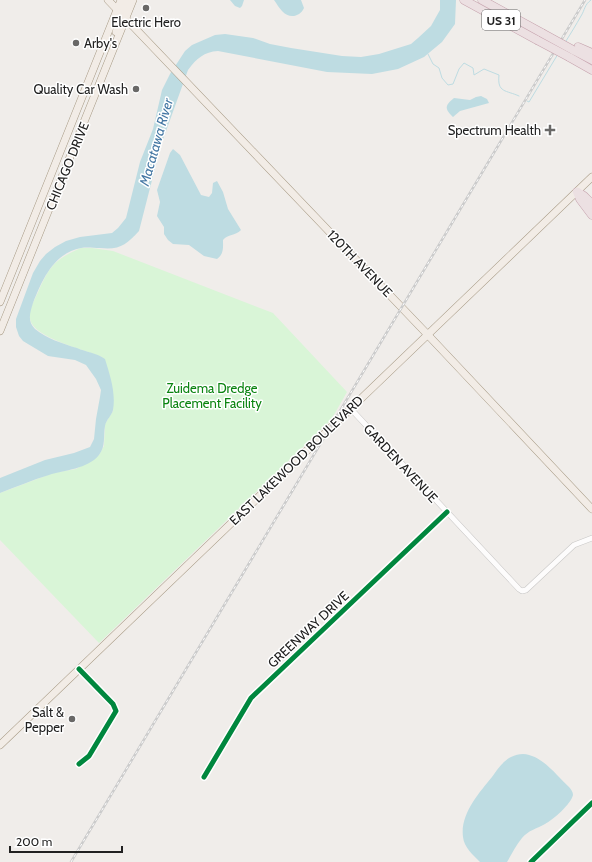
<svg xmlns="http://www.w3.org/2000/svg" width="592" height="862" font-family="Cabin,sans-serif">
	<style>
		.park { fill: #d9f5d7 }
		.water { fill: #bedce2 }
		.lines { fill: none; stroke-linecap: round; stroke-linejoin: round }
		.stream { stroke: #bedce2; stroke-width: 1 }
		.minor-casing { stroke: #c8c7c6; stroke-width: 6 }
		.major-casing { stroke: #a79a85; stroke-width: 8 }
		.highway-casing { stroke: #c5a1ac; stroke-width: 9 }
		.minor { stroke: #fdfcfc; stroke-width: 5 }
		.major { stroke: #f2ece6; stroke-width: 7 }
		.highway { stroke: #ece0e2; stroke-width: 8 }
		.rail-casing { stroke: #cbcbcb; stroke-width: 2.5 }
		.rail { stroke: #fff; stroke-width: 1; stroke-dasharray: 3; stroke-linecap: butt }
		.highway-bridge-casing { stroke: #c5a1ac; stroke-width: 9; stroke-linecap: butt }
		.highway-bridge { stroke: #ece0e2; stroke-width: 8 }
		.cycleway-casing { stroke: #fff; stroke-width: 8 }
		.cycleway { stroke: #00873e; stroke-width: 5 }
		.poi-dot { fill: #696867; stroke: #fff; stroke-width: 1.5 }
		.labels { text-anchor: middle; dominant-baseline: central; stroke-width: 3; stroke-linejoin: round; paint-order: stroke }
		.shield { fill: #fff; stroke: #646464; stroke-width: 1 }
		.shield-label { font-size: 12px; font-weight: bold; fill: #212121 }
		.poi-label { font-size: 13px; fill: #212121; stroke: #fff; text-anchor: end }
		.street-label { font-size: 13px; fill: #212121; stroke: #fff }
		.park-label { font-size: 13px; fill: #0a8410; stroke: #fff }
		.water-label { font-size: 14px; font-style: italic; fill: #4578a4; stroke: #fff }
	</style>
	<rect width="100%" height="100%" fill="#f0edea"/>
	<!-- park -->
	<path class="park" d="M 81,248 L 92,248 L 113,251 L 273,313 L 347,392 L 331,420 L 99,643 L 0,540 L 0,493 L 53,473 L 76,469 L 99,455 L 104,446 L 105,424 L 113,411 L 109,373 L 102,357 C 86,350 33,338 30,319 C 28,310 35,299 39,290 C 50,265 56,259 81,248 Z"/>
	<!-- water -->
	<g class="water">
		<polygon points="230,0 244,0 242,6 240,8 235,6"/>
		<path d="M 274,0 L 301,0 L 304,8 C 300,17 289,19 282,11 C 279,8 277,4 274,0 Z"/>
		<path d="M 440,0 L 456,0 L 455,24 L 442,42 L 424,57 L 398,69 L 372,74 L 327,72 L 218,51 C 204,52 197,58 188,70 L 161,145 L 139,231 C 126,245 120,250 100,248 C 94,248 87,247 81,248 C 54,253 42,280 33,303 C 30,313 27,321 35,329 C 46,338 63,344 77,348 C 86,352 97,353 105,359 C 110,375 116,393 113,410 C 112,415 106,420 105,426 C 103,437 106,446 99,455 C 88,469 64,470 49,475 C 32,480 16,487 0,493 L 0,478 L 45,460 L 74,453 L 90,447 L 94,439 L 96,419 L 100,397 L 101,390 L 96,379 L 86,365 L 75,360 L 48,356 L 23,341 L 19,336 L 16,327 L 16,319 L 33,273 L 40,261 L 46,254 L 55,247 L 66,241 L 80,237 L 112,233 L 118,228 L 126,218 L 140,162 L 153,129 L 162,90 L 170,74 L 185,51 L 192,45 L 215,35 L 225,34 L 253,38 L 270,44 L 291,48 L 342,56 L 361,57 L 379,54 L 411,44 L 418,38 L 431,26 L 436,17 L 440,10 Z"/>
		<path d="M 481,96 L 487,99 L 489,103 L 460,111 L 453,117 C 445,109 444,106 454,98 L 470,100 L 476,97 Z"/>
		<path d="M 173,149 L 180,155 L 201,195 L 209,197 L 212,193 L 213,183 L 217,181 L 223,192 L 228,209 L 241,230 C 235,236 228,234 223,240 C 223,248 224,254 217,259 L 204,256 L 189,245 L 173,244 L 168,240 L 164,234 L 164,227 L 157,216 L 160,202 L 157,190 L 170,153 Z"/>
		<path d="M 523,754 C 542,755 556,775 569,787 C 571,789 573,792 573,795 C 571,804 553,820 545,824 C 536,829 529,830 522,838 C 516,845 512,854 507,862 L 480,862 C 473,855 464,847 463,837 C 460,814 479,793 492,777 C 497,770 503,761 511,757 C 515,755 519,754 523,754 Z"/>
	</g>
	<g class="lines">
		<!-- stream -->
		<g class="stream">
			<path d="M 566,41 C 571,33 576,25 581,16 C 585,10 584,5 591,0"/>
			<path d="M 428,54 L 433,64 L 439,68 L 442,78 L 448,85 L 453,84 L 459,69 L 464,63 L 473,68 L 474,75 L 484,69 L 499,75 C 497,93 506,90 519,96"/>
			<polyline points="527,101 529,102 558,54"/>
		</g>
		<!-- minor casing -->
		<g class="minor-casing">
			<g id="minor">
				<polyline points="350,408 519,589 522,591 526,590 574,545 592,538"/>
				<polyline points="79,669 113,704 116,711 89,756 79,764"/>
				<polyline points="204,777 251,698 447,512"/>
				<polyline points="531,862 592,803"/>
			</g>
		</g>
		<!-- major casing -->
		<g class="major-casing">
			<g id="major">
				<polyline points="108,0 427,334 592,509"/>
				<polyline points="116,32 127,0"/>
				<polyline points="0,302 121,0"/>
				<polyline points="0,331 133,0"/>
				<polyline points="0,745 592,177"/>
			</g>
		</g>
		<!-- highway casing -->
		<g class="highway-casing">
			<g id="highway">
				<polyline points="464,0 537,40"/>
				<polyline points="482,0 542,33"/>
				<polyline points="578,47 592,53"/>
				<polyline points="573,50 592,60"/>
				<polyline points="569,57 592,70"/>
				<polyline points="577,192 580,199 592,215"/>
				<polyline points="578,192 584,196 592,204"/>
			</g>
		</g>
		<!-- minor -->
		<use href="#minor" class="minor"/>
		<!-- major -->
		<use href="#major" class="major"/>
		<!-- highway -->
		<use href="#highway" class="highway"/>
		<!-- rail casing -->
		<g class="rail-casing">
			<polyline id="rail" points="71,862 585,0"/>
		</g>
		<!-- rail -->
		<use href="#rail" class="rail"/>
		<!-- highway-bridge casing -->
		<g class="highway-bridge-casing">
			<g id="highway-bridge">
				<polyline points="542,33 573,50"/>
				<polyline points="537,40 569,57"/>
			</g>
		</g>
		<!-- highway-bridge -->
		<use href="#highway-bridge" class="highway-bridge"/>
		<!-- cycleway casing -->
		<g class="cycleway-casing">
			<g id="cycleway">
				<polyline points="79,669 113,704 116,711 89,756 79,764"/>
				<polyline points="204,777 251,698 447,512"/>
				<polyline points="531,862 592,803"/>
			</g>
		</g>
		<!-- cycleway -->
		<use href="#cycleway" class="cycleway"/>
	</g>
	<!-- markers -->
	<g class="poi-dot">
		<circle cx="146" cy="8" r="4"/>
		<circle cx="76" cy="43" r="4"/>
		<circle cx="136" cy="89" r="4"/>
		<path d="M548 124h4v4h4v4h-4v4h-4v-4h-4v-4h4z"/>
		<circle cx="72" cy="719" r="4"/>
	</g>
	<g class="labels">
		<!-- shield labels -->
		<rect class="shield" x="482" y="10" width="38" height="20" rx="3"/>
		<g class="shield-label">
			<text x="501" y="20">US 31</text>
		</g>
		<!-- poi labels -->
		<g class="poi-label">
			<text x="146" y="22" text-anchor="middle">Electric Hero</text>
			<text x="84" y="43" text-anchor="start">Arby's</text>
			<text x="128" y="89">Quality Car Wash</text>
			<text x="541" y="130">Spectrum Health</text>
			<text x="64" y="712">Salt &amp;<tspan x="64" dy="15">Pepper</tspan></text>
		</g>
		<!-- street labels -->
		<g class="street-label">
			<text transform="translate(67 166) rotate(-68)">CHICAGO DRIVE</text>
			<text transform="translate(360 263) rotate(46)">120TH AVENUE</text>
			<text transform="translate(296 460) rotate(-44)">EAST LAKEWOOD BOULEVARD</text>
			<text transform="translate(401 463) rotate(47)">GARDEN AVENUE</text>
			<text transform="translate(308 629) rotate(-43)">GREENWAY DRIVE</text>
		</g>
		<!-- park labels -->
		<g class="park-label">
			<text x="212" y="388">Zuidema Dredge<tspan x="212" dy="15">Placement Facility</tspan></text>
		</g>
		<!-- water labels -->
		<g class="water-label">
			<text transform="translate(156 142) rotate(-74)">Macatawa River</text>
		</g>
	</g>
	<!-- scale -->
	<path d="M10 846v6h112v-6" fill="none" stroke="#212121" stroke-width="2"/>
	<text x="16" y="846" font-size="12" fill="#212121" stroke="#ffffff" stroke-width="3" paint-order="stroke">200 m</text>
</svg>
